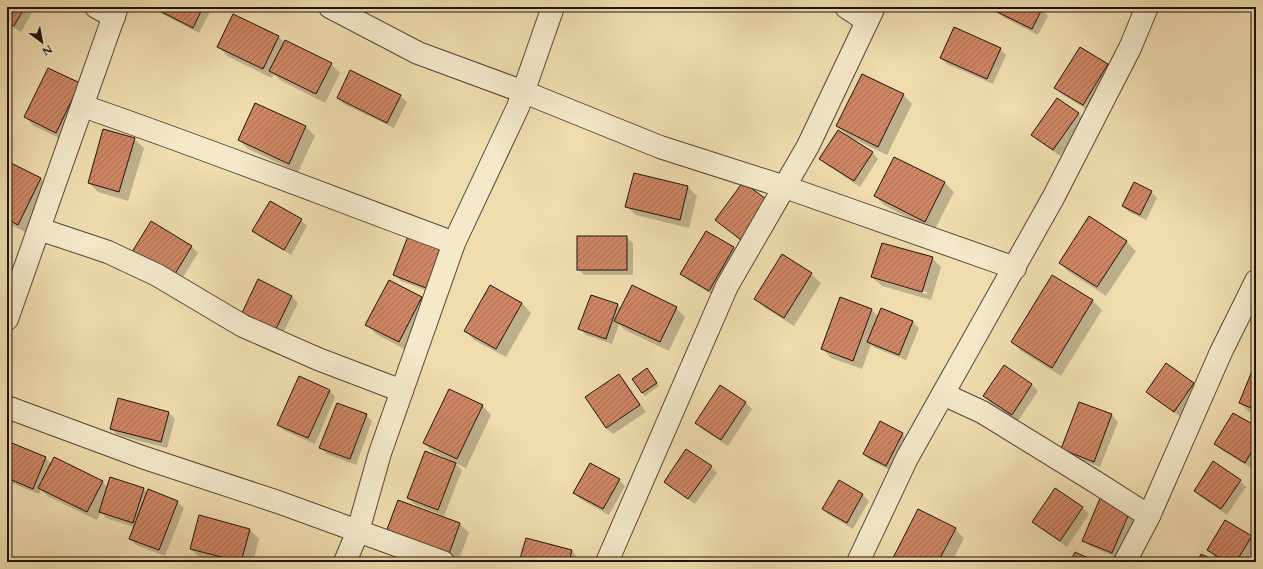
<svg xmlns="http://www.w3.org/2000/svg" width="1263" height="569" font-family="Cardo,serif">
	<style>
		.shadow { fill: #0003; fill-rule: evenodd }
		.building { fill: url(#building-hatch); stroke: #1f130e }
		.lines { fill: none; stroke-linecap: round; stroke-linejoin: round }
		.minor-casing { stroke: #534636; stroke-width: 24 }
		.minor { stroke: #f5e9cb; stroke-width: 22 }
	</style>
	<defs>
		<pattern id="building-hatch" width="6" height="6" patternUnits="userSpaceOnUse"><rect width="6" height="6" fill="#cf8664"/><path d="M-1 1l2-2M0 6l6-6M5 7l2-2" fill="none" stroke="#a76c51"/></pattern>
	</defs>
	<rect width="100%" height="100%" fill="#efddaf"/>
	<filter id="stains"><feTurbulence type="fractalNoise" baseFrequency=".005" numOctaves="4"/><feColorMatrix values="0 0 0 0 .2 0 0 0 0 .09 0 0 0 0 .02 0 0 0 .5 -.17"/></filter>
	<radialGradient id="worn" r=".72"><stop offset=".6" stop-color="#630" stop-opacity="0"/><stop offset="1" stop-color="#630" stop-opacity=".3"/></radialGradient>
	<!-- shadow -->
	<g class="shadow">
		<polygon points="7,7 32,7 34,9 21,32 7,24"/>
		<polygon points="156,7 212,7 212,8 199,33 162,14 155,8"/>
		<polygon points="998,7 1036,7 1042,10 1048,16 1038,35 1003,17 996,10"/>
		<polygon points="233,15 279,37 285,43 331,64 340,73 325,103 280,80 274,74 272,78 227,56 218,46"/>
		<polygon points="1000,49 1006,55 993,84 947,64 941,58"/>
		<polygon points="1107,65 1113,71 1089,111 1062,94 1056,88"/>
		<polygon points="79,84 65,141 34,126 25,117"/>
		<polygon points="903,94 912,104 887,155 850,137 850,138 872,152 878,159 860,187 827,165 820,159 847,135 837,126"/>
		<polygon points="400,96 407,102 394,128 344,104 338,98"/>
		<polygon points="1057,99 1079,114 1085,120 1060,156 1039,141 1032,135"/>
		<polygon points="256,105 306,127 315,136 298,172 248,149 239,140"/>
		<polygon points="134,139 144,148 128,201 98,192 89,183"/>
		<polygon points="895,158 945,183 954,192 934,231 884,205 875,196"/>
		<polygon points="10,163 41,179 50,188 27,233 7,223 7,169"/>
		<polygon points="744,183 748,246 716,220"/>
		<polygon points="688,187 697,196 689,228 636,215 626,206"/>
		<polygon points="1151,192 1157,198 1146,220 1129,212 1123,206"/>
		<polygon points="1089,218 1127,242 1136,251 1106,296 1069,272 1060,263"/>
		<polygon points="301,220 307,226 291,255 260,237 253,231"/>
		<polygon points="706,232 734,248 740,254 715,296 688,280 681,274"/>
		<polygon points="626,237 633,243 633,275 584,275 578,269"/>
		<polygon points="443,245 432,293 401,281 394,275"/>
		<polygon points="191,246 198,253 180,282 139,258"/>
		<polygon points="782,256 811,274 821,283 794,326 765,308 755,298"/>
		<path d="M 932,258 L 941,267 L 931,300 L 882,286 L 872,277 ZM 882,279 L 927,292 L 927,294 L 882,281 Z"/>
		<polygon points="1052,277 1093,301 1102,310 1061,376 1021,351 1012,342"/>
		<polygon points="259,280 292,297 298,303 281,337 248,321"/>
		<polygon points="389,281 422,298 431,307 408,351 376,334 367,325"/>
		<polygon points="841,298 872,310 879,317 882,309 913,322 919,328 906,360 875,348 871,345 862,369 831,358 822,348"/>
		<polygon points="522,303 531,313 506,357 474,340 465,331"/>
		<polygon points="618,305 621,309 676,308 685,317 669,351 625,330 619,324 612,344 586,335 580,328"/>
		<polygon points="1256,364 1256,415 1249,412 1240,403"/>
		<polygon points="1004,367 1032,385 1038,391 1018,421 991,403 984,396"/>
		<polygon points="650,372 659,386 645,396 642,393"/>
		<polygon points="619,375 625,381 646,412 613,434 606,428"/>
		<polygon points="1194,384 1200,390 1181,417 1153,398 1147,391"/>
		<polygon points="720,386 746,403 752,409 728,446 702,429 696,423"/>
		<polygon points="329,390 335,397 315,444 285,431 278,425"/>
		<polygon points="1080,403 1112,415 1118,422 1100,467 1068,455 1062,449"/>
		<polygon points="482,405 491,415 466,468 455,463 462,470 444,516 414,504 408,498 447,459 433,452 424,443"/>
		<polygon points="169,413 175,419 167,448 117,435 111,428"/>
		<polygon points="366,415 372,421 356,465 327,454 321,448"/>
		<polygon points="881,423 902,434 909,440 892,471 870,460 864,454"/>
		<polygon points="1256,427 1256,460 1251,468 1222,450 1216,444"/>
		<polygon points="7,442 46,458 51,464 102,482 108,487 144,489 148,493 177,502 184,508 165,556 136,545 130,539 134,527 106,518 101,512 97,520 49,497 41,490 39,494 7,481"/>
		<polygon points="711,467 717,473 695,504 671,488 665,481"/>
		<polygon points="619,480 625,486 609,515 580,499 574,493"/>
		<polygon points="839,481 863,495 869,501 853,529 829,515 823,509"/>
		<polygon points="1240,481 1246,487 1227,515 1201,497 1195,491"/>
		<polygon points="1056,489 1083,508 1089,514 1067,547 1040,528 1033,522"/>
		<polygon points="1102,497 1137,516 1118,558 1090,546 1084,540"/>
		<polygon points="459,523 469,533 458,562 397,540"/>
		<polygon points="955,529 964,538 952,562 898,562 894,558"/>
		<polygon points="250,530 259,539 253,562 215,562 200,558 191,549"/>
		<polygon points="1251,537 1256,542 1256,546 1246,562 1224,562 1214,556 1208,550"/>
		<polygon points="527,539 572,551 578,558 577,562 520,562"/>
	</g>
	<!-- building -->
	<g class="building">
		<polygon points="7,7 25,7 14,26 7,22"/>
		<polygon points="155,7 203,7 193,28 154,8"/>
		<polygon points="997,7 1039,7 1042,9 1032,29 995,11"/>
		<polygon points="233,14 279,36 263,69 217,47"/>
		<polygon points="954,27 1001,48 987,79 940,58"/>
		<polygon points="285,40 332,63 316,94 269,71"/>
		<polygon points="1080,47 1108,64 1083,105 1054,88"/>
		<polygon points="48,68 80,83 56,133 24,117"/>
		<polygon points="350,70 401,95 387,123 337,98"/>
		<polygon points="862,74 904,94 878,147 836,126"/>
		<polygon points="1057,98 1079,113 1053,150 1031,135"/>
		<polygon points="255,103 306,126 289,164 238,140"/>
		<polygon points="103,129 135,138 119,192 88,183"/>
		<polygon points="838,130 873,152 854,181 819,159"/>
		<polygon points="894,157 945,182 925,222 874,196"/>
		<polygon points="9,162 41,178 18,225 7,219 7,167"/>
		<polygon points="634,173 688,186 680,220 625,207"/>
		<polygon points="743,182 770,202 741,240 715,220"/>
		<polygon points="1134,182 1152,191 1140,215 1122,206"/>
		<polygon points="270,201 302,219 284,250 252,231"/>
		<polygon points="1089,216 1127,241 1097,287 1059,263"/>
		<polygon points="151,221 192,246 173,277 132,252"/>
		<polygon points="410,231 443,244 426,288 393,275"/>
		<polygon points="706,231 734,247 709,291 680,274"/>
		<rect x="577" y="236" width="50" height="34"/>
		<polygon points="882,243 933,257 922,292 871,277"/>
		<polygon points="782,254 812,273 784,318 754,299"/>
		<polygon points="1052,275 1093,300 1052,368 1011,342"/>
		<polygon points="258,279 292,296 275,331 241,315"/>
		<polygon points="389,280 422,297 399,342 365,325"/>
		<polygon points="490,285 522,303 496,349 464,331"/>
		<polygon points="632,285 677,307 660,342 614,321"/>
		<polygon points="591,295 618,304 606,339 578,329"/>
		<polygon points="840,297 872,309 853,361 821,349"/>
		<polygon points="881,308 913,321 899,355 867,342"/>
		<polygon points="1256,361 1256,410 1239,403"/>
		<polygon points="1166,363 1194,383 1174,412 1146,392"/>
		<polygon points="1004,365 1032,384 1012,415 983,396"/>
		<polygon points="647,368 657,383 642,393 632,379"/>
		<polygon points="619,374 640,405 606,428 585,397"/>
		<polygon points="299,376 330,390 308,438 277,425"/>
		<polygon points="720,385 746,402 721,440 695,423"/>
		<polygon points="449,389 483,405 457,459 423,443"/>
		<polygon points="118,398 169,412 161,442 110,429"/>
		<polygon points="1079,402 1112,414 1094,462 1061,449"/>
		<polygon points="337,403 367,414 350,459 319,448"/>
		<polygon points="1233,413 1256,426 1256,444 1245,463 1214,444"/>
		<polygon points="880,421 903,433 886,466 863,454"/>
		<polygon points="7,441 46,457 33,489 7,478"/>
		<polygon points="686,449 712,466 688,499 664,482"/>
		<polygon points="425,451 456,463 438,510 407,498"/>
		<polygon points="54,457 103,481 87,512 38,488"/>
		<polygon points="1213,461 1241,480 1221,509 1194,491"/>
		<polygon points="590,463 620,479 603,509 573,493"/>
		<polygon points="110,477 144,488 133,523 99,512"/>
		<polygon points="839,480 863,494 847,523 822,509"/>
		<polygon points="1055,488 1083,507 1060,541 1032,522"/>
		<polygon points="148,489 178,501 159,550 129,539"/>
		<polygon points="1101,496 1131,509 1112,553 1082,541"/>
		<polygon points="398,500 460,523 449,554 386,532"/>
		<polygon points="918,509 956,528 938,562 900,562 893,558"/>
		<polygon points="199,515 250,529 241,562 190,549"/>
		<polygon points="1225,520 1252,536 1236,562 1226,562 1207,550"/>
		<polygon points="526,538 572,550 569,562 519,562"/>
		<polygon points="1075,552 1097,562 1070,562"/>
		<polygon points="1201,554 1218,562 1197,562"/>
	</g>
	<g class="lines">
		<!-- minor casing -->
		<g class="minor-casing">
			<g id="minor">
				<polyline points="96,7 114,17"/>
				<polyline points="330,7 418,53 524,92 660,147 785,187 1015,268"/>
				<polyline points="846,7 867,21"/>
				<path d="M 83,106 C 207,149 330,197 454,243"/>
				<polyline points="39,229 108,252 157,275 243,326 318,359 402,391"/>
				<polyline points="7,319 117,7"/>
				<polyline points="943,394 982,412 1094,481 1149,516"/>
				<polyline points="7,407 142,457 278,502 443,562"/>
				<polyline points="345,562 358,531 380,453 454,243 518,107 553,7"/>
				<polyline points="607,562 727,286 808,146 874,7"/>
				<polyline points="858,562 907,458 1053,198 1130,48 1147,7"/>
				<polyline points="1125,562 1149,516 1221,352 1256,281"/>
			</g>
		</g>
		<!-- minor -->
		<use href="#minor" class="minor"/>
	</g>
	<!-- margin -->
	<rect width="1263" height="569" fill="none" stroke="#efddaf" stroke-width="24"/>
	<rect x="8" y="8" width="1247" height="553" fill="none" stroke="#1f130e" stroke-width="2"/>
	<rect x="12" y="12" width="1239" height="545" fill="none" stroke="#1f130e"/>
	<!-- north arrow -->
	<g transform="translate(42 42) rotate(148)" stroke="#f5e9cb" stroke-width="3" paint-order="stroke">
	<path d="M0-3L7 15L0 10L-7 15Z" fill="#1f130e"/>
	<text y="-6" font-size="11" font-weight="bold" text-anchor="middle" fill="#1f130e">N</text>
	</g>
	<rect width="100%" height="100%" filter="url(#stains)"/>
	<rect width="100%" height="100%" fill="url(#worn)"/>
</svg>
